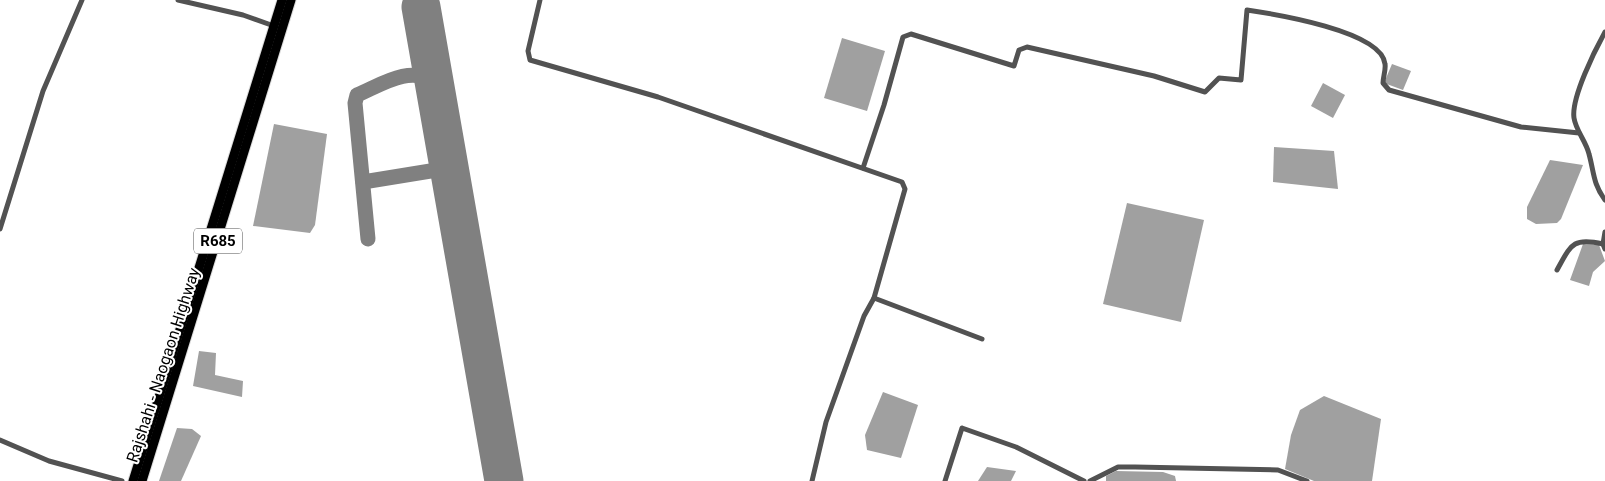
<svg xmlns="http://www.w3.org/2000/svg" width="1605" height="481" font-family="Roboto,sans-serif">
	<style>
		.water { fill: #a0a0a0 }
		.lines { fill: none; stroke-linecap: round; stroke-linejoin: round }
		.taxiway { stroke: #808080; stroke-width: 15 }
		.runway { stroke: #808080; stroke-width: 39 }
		.primary-casing { stroke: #dbdbdb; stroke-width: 11 }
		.street { stroke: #525252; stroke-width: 5 }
		.primary { stroke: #000; stroke-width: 9 }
		.labels { text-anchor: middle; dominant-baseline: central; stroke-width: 4; stroke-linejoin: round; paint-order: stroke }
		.shield { fill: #fff; stroke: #4c4c4c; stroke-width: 1 }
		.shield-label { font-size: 15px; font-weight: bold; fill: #000 }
		.street-label { font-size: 16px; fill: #000; stroke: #fff }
	</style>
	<rect width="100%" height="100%" fill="#fff"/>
	<!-- water -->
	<g class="water">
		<polygon points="842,38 885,51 867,111 824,98"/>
		<polygon points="1392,64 1411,71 1403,90 1384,83"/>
		<polygon points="1323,83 1345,95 1333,118 1311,106"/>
		<polygon points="274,124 327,134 315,225 310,233 253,226"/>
		<polygon points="1274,147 1334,151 1338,189 1273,182"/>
		<polygon points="1550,160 1583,165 1561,219 1557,223 1536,224 1527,219 1527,207"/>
		<polygon points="1127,203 1204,220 1181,322 1103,304"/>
		<polygon points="1583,244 1599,245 1605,261 1593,272 1589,286 1570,280"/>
		<polygon points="199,351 216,353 215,375 243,381 242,397 193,386"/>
		<polygon points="883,392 918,405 901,458 867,450 865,435"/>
		<polygon points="1324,396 1381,419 1372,481 1314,481 1285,469 1291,435 1300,410"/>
		<polygon points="177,428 192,429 201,436 181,481 159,481"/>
		<polygon points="987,467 1016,471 1011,481 978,481"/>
		<polygon points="1116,471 1163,472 1175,476 1176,481 1106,481 1106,476"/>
	</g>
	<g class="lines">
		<!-- taxiway -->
		<g class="taxiway">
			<polyline points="363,182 449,168"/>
			<path d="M 368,239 L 355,103 L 357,95 C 383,84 408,66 434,81"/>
		</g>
		<!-- runway -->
		<polyline class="runway" points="421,7 504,481"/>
		<!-- primary casing -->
		<g class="primary-casing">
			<g id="primary">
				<polyline points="133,481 282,0"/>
				<polyline points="142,481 291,0"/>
			</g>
		</g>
		<!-- street -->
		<g class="street">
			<polyline points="178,0 243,15 274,26"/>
			<polyline points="540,0 528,51 530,60 658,97 902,182 905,189 874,298 864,316 826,422 812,481"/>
			<path d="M 1605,32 C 1595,50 1571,98 1574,118 C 1576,131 1586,141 1589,154 C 1594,172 1593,184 1605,200"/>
			<path d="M 863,168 L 884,105 L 903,37 L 911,34 L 1014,66 L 1019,50 L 1027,47 L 1154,76 L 1205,92 L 1219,78 L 1241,80 L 1247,10 C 1274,14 1382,31 1385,64 C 1386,70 1383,77 1383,83 L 1389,90 L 1521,127 L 1579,133"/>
			<polyline points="0,229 43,91 82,0"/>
			<polyline points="1605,232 1603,244 1605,249"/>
			<path d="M 1557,270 C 1571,245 1572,237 1603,244"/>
			<polyline points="874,298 982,339"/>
			<polyline points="0,440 49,461 122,481"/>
			<polyline points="945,481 962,428 1016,447 1084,481"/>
			<polyline points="1090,481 1118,467 1135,467 1278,470 1307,481"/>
		</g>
		<!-- primary -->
		<use href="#primary" class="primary"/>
	</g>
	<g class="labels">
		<!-- shield labels -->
		<rect class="shield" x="194" y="228.5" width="48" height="25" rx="4"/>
		<g class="shield-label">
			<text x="218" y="241">R685</text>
		</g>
		<!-- street labels -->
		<g class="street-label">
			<text transform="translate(163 365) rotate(-72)">Rajshahi - Naogaon Highway</text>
		</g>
	</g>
</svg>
